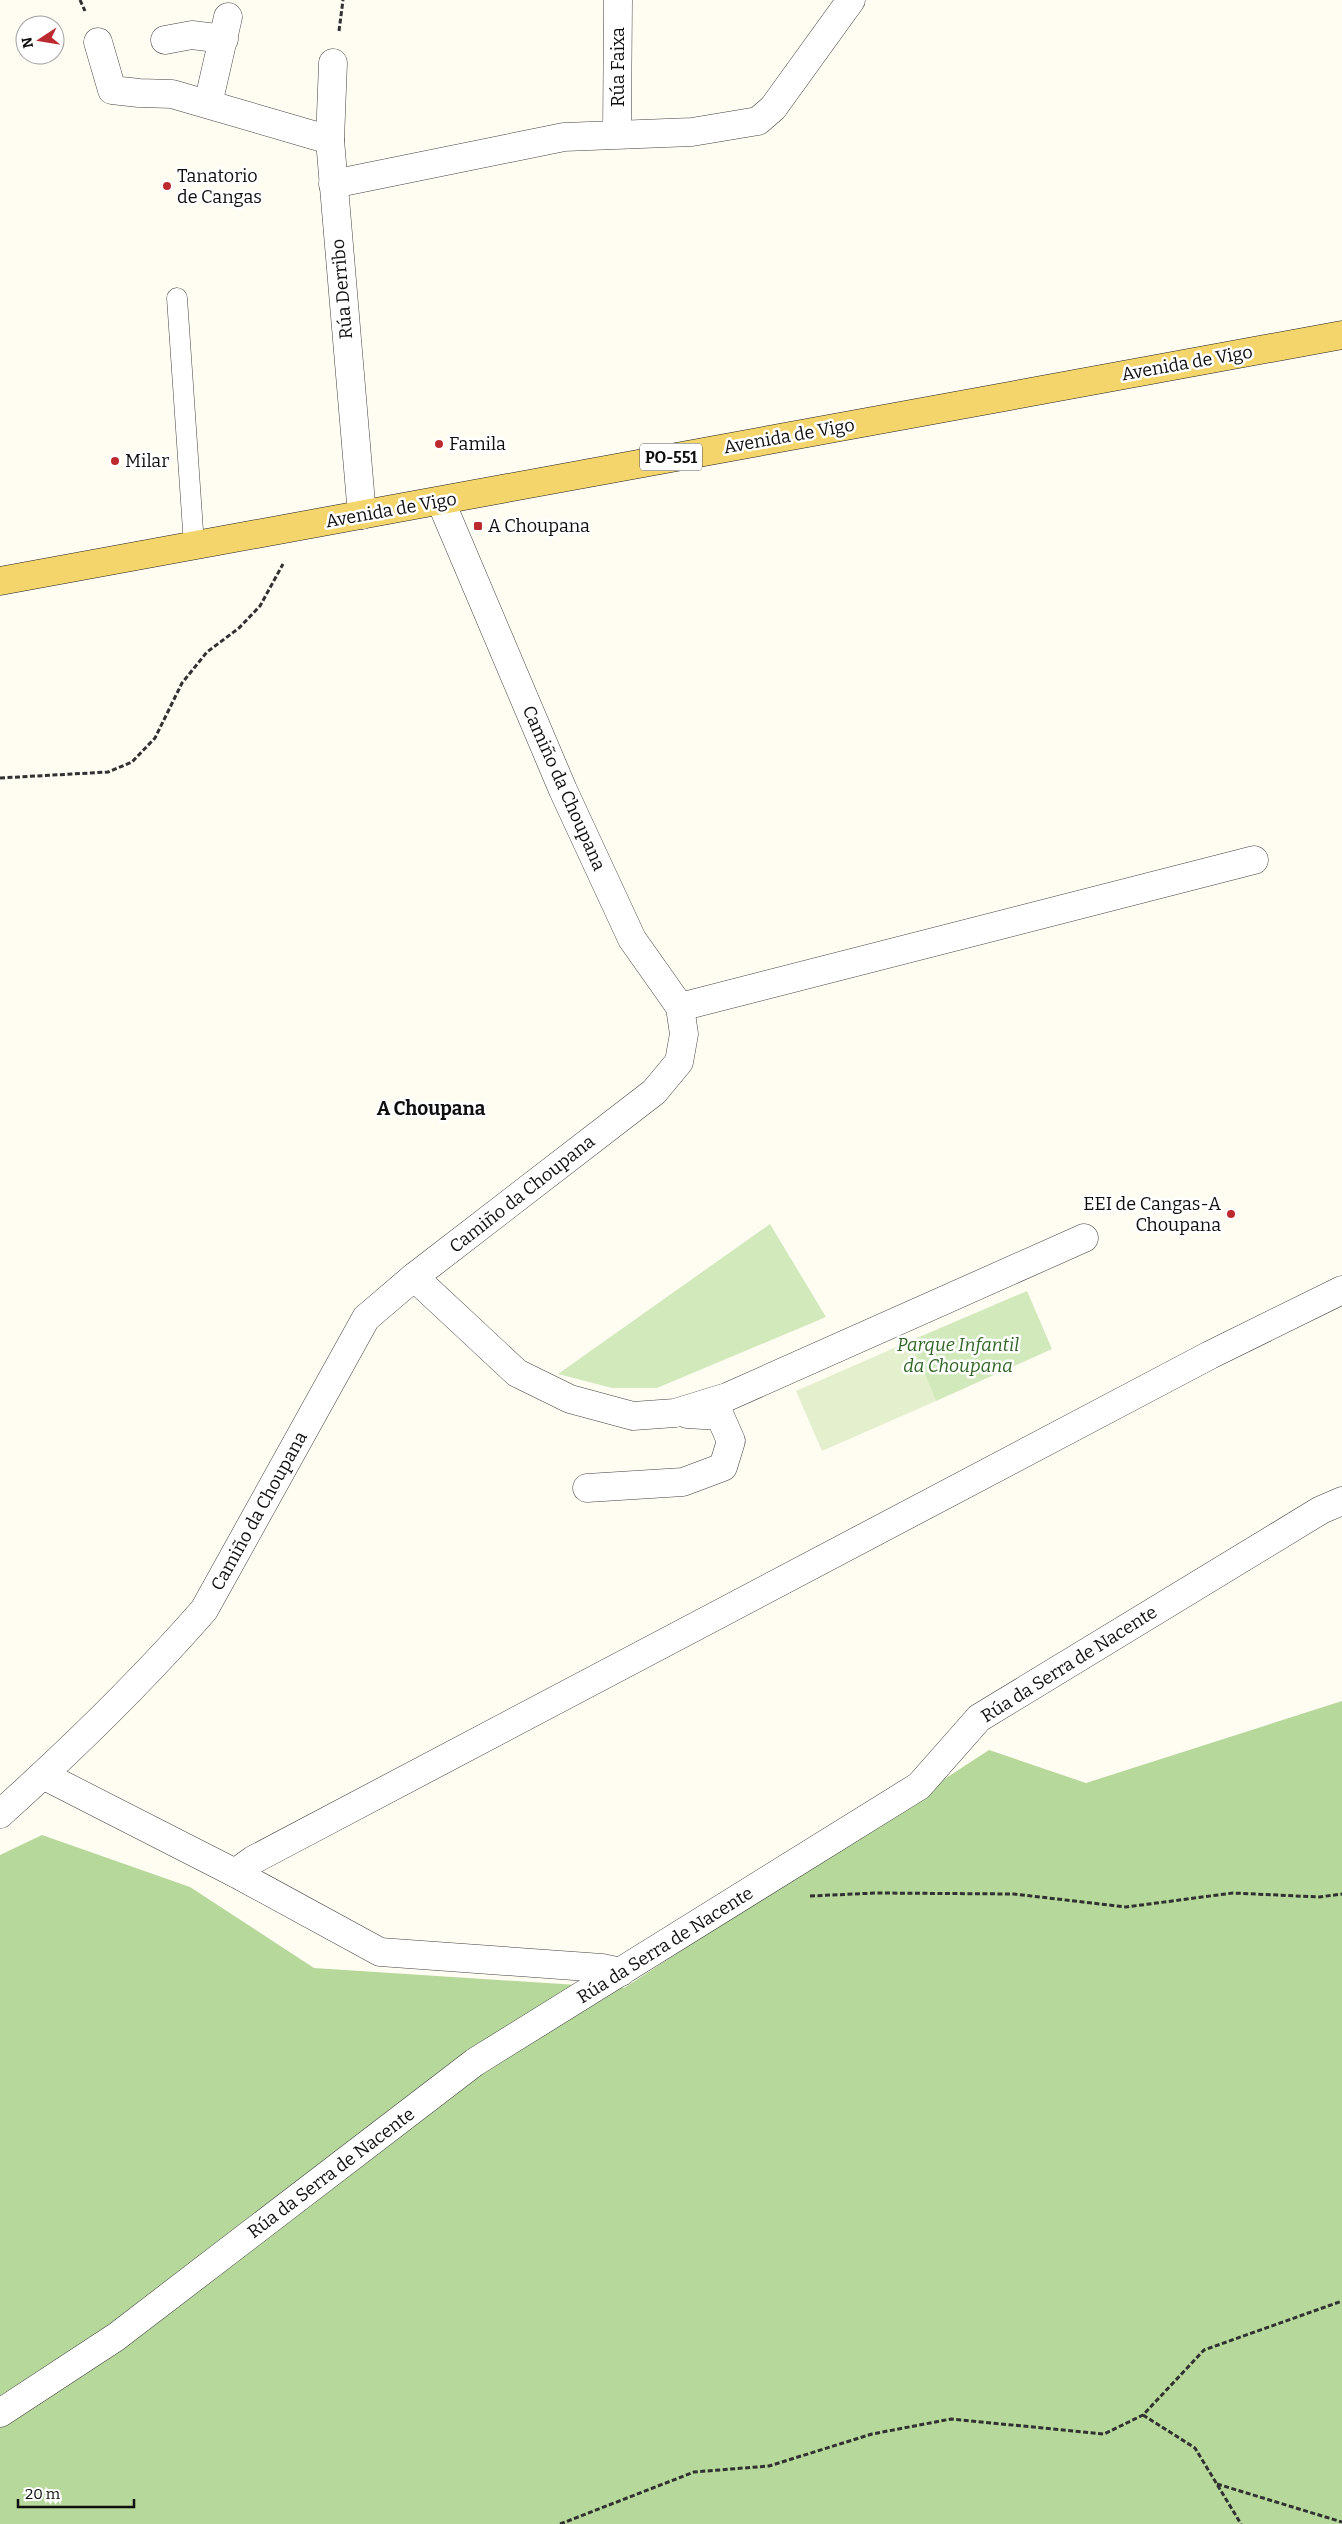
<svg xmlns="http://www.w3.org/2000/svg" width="1342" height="2524" font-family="Bitter,serif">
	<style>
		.green { fill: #d2e9bc }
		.forest { fill: #b6d99b }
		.pitch { fill: #e4f0cd }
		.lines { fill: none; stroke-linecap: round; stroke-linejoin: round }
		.service-casing { stroke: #424242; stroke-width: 21 }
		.pedestrian-casing { stroke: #424242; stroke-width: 29 }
		.minor-casing { stroke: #424242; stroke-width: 29 }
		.primary-casing { stroke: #202020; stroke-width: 29 }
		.path { stroke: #313131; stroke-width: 3; stroke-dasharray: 5 2.5; stroke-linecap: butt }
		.service { stroke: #fff; stroke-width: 20 }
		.pedestrian { stroke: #fff; stroke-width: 28 }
		.minor { stroke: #fff; stroke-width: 28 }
		.primary { stroke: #f4d56c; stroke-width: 28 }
		.poi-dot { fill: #bc2a30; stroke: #fff; stroke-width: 2 }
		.labels { text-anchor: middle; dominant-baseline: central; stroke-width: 5; stroke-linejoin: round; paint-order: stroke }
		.shield { fill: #fff; stroke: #575757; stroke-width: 1 }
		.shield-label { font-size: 16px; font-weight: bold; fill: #0f0f0f }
		.street-label { font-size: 18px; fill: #0f0f0f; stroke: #fff }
		.poi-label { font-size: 18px; fill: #0f0f0f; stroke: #fff; text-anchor: start }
		.park-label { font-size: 18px; font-style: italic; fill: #2e6621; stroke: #fff }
		.neighbourhood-label { font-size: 19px; font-weight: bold; fill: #0f0f0f; stroke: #fff }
	</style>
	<rect width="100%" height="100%" fill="#fffcf2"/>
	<!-- green -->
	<g class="green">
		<polygon points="770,1224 826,1317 657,1388 612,1388 558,1374"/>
		<polygon points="1027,1291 1052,1349 936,1401 910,1341"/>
	</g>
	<!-- forest -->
	<polygon class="forest" points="1342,1701 1342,2524 0,2524 0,1855 42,1835 190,1887 314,1968 624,1988 989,1750 1086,1783"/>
	<!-- pitch -->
	<polygon class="pitch" points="910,1341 936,1401 822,1451 796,1391"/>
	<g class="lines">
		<!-- service casing -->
		<g class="service-casing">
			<polyline id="service" points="177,298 194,545"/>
		</g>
		<!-- pedestrian casing -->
		<g class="pedestrian-casing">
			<g id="pedestrian">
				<polyline points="165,40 192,35 224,39"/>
				<polyline points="98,42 112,90 139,93 172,94 330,140"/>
				<polyline points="208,104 228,17"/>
				<polyline points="617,134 618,0"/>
				<polyline points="333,184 564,137 692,132 758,121 773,108 851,0"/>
			</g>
		</g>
		<!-- minor casing -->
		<g class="minor-casing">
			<g id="minor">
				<polyline points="333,63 330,140 362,515"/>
				<polyline points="680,1007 1254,860"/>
				<polyline points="414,1277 517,1373 570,1399 633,1416 675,1413 727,1397 1084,1238"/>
				<polyline points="587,1488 683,1482 723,1467 731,1441 720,1416 687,1414"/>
				<polyline points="43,1775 235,1873 380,1952 602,1968 621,1972"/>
				<path d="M 0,1814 C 71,1750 141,1682 204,1610 L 366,1318 L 414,1277 L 654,1092 L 679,1062 L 684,1034 L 680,1007 L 632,939 L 563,790 L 441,502"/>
				<polyline points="235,1873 253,1860 1210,1355 1342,1290"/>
				<polyline points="0,2413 116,2337 475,2062 919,1786 979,1718 1321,1510 1342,1501"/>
			</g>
		</g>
		<!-- primary casing -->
		<g class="primary-casing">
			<path id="primary" d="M 0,581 C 447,499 895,417 1342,335"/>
		</g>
		<!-- path -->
		<g class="path">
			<polyline points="80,0 85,11"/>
			<polyline points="339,31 343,0"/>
			<polyline points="0,778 108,772 132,762 155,738 182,683 207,652 239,628 260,606 283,564"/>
			<polyline points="810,1896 876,1893 1014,1894 1126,1907 1233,1893 1319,1897 1342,1894"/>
			<polyline points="1143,2415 1195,2448 1241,2524"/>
			<polyline points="1217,2484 1342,2522"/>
			<polyline points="560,2524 694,2472 769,2466 872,2434 951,2419 1104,2434 1143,2415 1204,2350 1342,2301"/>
		</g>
		<!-- service -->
		<use href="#service" class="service"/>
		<!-- pedestrian -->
		<use href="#pedestrian" class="pedestrian"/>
		<!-- minor -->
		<use href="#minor" class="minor"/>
		<!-- primary -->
		<use href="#primary" class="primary"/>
	</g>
	<!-- markers -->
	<g class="poi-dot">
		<circle cx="167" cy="186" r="5"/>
		<circle cx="439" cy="444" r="5"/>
		<circle cx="115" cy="461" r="5"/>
		<rect x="473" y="521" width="10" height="10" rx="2.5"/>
		<circle cx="1231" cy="1214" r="5"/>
	</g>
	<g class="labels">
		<!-- shield labels -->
		<rect class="shield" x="640" y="443.5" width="62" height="27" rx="4"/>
		<g class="shield-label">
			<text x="671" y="457">PO-551</text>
		</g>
		<!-- street labels -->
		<g class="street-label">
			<text transform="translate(618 67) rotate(-90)">Rúa Faixa</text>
			<text transform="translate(342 289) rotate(-95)">Rúa Derribo</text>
			<text transform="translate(1187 363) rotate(-10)">Avenida de Vigo</text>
			<text transform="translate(789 436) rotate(-10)">Avenida de Vigo</text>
			<text transform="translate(391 510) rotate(-10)">Avenida de Vigo</text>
			<text transform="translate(564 788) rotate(66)">Camiño da Choupana</text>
			<text transform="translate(522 1194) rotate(-38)">Camiño da Choupana</text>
			<text transform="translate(259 1511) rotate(-61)">Camiño da Choupana</text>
			<text transform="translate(1069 1664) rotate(-32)">Rúa da Serra de Nacente</text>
			<text transform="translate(665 1945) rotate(-32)">Rúa da Serra de Nacente</text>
			<text transform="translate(331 2173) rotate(-37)">Rúa da Serra de Nacente</text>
		</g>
		<!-- poi labels -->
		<g class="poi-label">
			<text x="177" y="176">Tanatorio<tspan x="177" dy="21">de Cangas</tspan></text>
			<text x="449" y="444">Famila</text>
			<text x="125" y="461">Milar</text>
			<text x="488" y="526">A Choupana</text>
			<text x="1221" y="1204" text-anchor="end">EEI de Cangas-A<tspan x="1221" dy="21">Choupana</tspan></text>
		</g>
		<!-- park labels -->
		<g class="park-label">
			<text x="958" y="1345">Parque Infantil<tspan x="958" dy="21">da Choupana</tspan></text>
		</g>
		<!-- neighbourhood labels -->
		<g class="neighbourhood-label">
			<text x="431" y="1108">A Choupana</text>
		</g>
	</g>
	<!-- north arrow -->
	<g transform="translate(40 40) rotate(258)"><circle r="24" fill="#ffffff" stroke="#9f9f9f"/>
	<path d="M0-4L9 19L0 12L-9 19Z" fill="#bc2a30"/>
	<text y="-8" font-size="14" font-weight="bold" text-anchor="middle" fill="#0f0f0f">N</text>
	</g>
	<!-- scale -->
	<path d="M18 2499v8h116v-8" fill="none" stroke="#0f0f0f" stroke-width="2.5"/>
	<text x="25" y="2499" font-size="15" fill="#0f0f0f" stroke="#ffffff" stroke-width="4" paint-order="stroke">20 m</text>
</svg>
